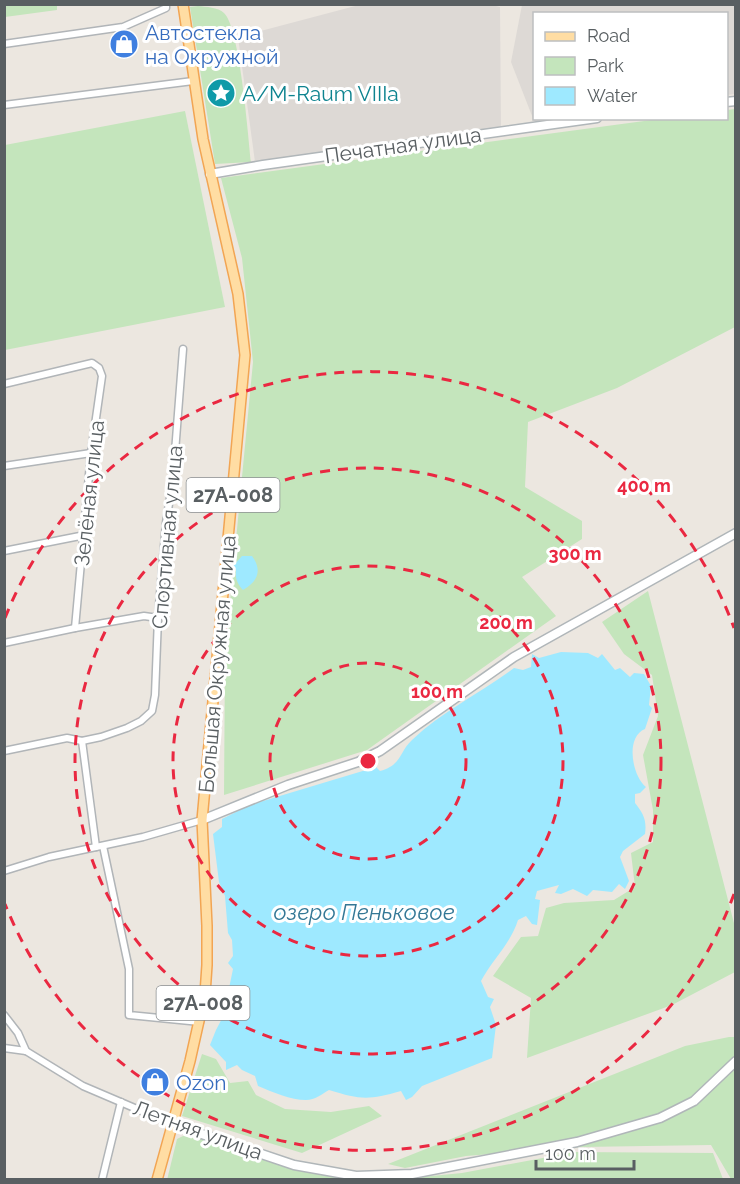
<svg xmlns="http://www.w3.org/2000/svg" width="740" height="1184" font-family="Raleway,sans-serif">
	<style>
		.industrial { fill: #ddd9d5 }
		.green { fill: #c4e5bc }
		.water { fill: #9ee9ff }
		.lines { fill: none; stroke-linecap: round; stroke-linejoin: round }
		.street-casing { stroke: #b1b5b8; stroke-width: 9 }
		.secondary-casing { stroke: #b0b6b9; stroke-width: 11 }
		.primary-casing { stroke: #f2a553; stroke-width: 12 }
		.street { stroke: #fff; stroke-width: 6 }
		.secondary { stroke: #fff; stroke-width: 8 }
		.primary { stroke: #ffdda3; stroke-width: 9 }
		.ring { fill: none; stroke: #ea2841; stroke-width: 3; stroke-dasharray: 10 8 }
		.labels { text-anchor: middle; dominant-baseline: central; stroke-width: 6; stroke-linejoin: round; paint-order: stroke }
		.shield { fill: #fff; stroke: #8b8f91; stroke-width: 1.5 }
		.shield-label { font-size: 20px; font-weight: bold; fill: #595f62 }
		.shop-label { font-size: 21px; fill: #366cbe; stroke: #fff; text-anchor: start }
		.culture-label { font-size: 21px; fill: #0d838f; stroke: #fff; text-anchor: start }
		.street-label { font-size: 21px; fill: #595f62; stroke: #fff }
		.water-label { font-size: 22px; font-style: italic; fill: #347896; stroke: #fff }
		.centre { fill: #ea2841; stroke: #fff; stroke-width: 3 }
		.ring-label { font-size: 18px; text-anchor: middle; font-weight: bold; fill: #ea2841; stroke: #fff; stroke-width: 6; stroke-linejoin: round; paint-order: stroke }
	</style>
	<rect width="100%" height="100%" fill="#ece7e0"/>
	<!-- industrial -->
	<g class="industrial">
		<polygon points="488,4 500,7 501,131 255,162 238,37 359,5"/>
		<polygon points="522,5 735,5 735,94 727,95 726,14 534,14 534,118 549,119 534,121 511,62"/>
	</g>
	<!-- green -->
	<g class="green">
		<polygon points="4,5 57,5 57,10 5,17"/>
		<path d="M 198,6 C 206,7 218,7 224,13 C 240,28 248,135 251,162 L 215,164 L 190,7 Z"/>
		<polygon points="735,109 735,327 617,388 528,422 525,487 582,521 582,539 522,577 556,616 367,750 224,795 225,655 253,362 242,258 221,178 659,119 726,118 727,110"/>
		<polygon points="185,111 225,307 5,350 5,145"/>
		<polygon points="648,591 735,927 735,972 672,1005 527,1058 531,998 493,976 521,937 538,936 546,908 564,903 614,900 635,887 631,853 653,842 653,810 643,755 658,716 652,675 624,654 602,622"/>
		<polygon points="729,1037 735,1037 735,1179 731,1179 711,1145 582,1147 466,1156 405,1168 388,1164 685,1046"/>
		<polygon points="202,1054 216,1059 230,1083 248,1081 256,1095 285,1109 331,1112 369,1106 382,1116 302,1153 182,1116"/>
		<polygon points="193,1131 343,1179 167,1180 177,1139"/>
		<polygon points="575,1152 713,1153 723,1179 401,1179 462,1173"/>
	</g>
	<!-- water -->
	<g class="water">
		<path d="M 242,556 L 252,556 C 263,571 257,582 243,590 C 237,583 235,578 236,570 L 233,566 Z"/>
		<path d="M 561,652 L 588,653 L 598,658 L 602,654 L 615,670 L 620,668 L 630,677 L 634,673 L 644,674 L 651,686 L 649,705 L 652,708 L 645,729 C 625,737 632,776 646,787 L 640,793 L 635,794 L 635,803 C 643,813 647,820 645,834 L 623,851 L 620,857 L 629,881 L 625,889 L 619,884 L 612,892 L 593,890 L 587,896 L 573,889 L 561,894 L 555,893 L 559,885 L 537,891 L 535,899 L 540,900 L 537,925 L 532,924 L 526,916 L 518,920 C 511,943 492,960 481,981 L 488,997 L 494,999 L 490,1007 L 496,1025 L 492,1058 L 422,1086 L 412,1097 L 406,1100 L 401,1091 C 369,1100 361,1100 329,1090 C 322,1094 315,1100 306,1100 C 291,1100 272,1092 258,1086 L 255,1076 L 242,1070 L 237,1065 L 226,1070 L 226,1062 L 210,1045 L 216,1030 L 228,1007 L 227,998 L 233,969 L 228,963 L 233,956 L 232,940 L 228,933 L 225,896 L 219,882 L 213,834 L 222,827 L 222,819 L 250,805 L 376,767 L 380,771 C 402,765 399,752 412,740 C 442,711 481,693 514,668 L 523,670 L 531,667 L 532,654 L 539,658 Z"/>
	</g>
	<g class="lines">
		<!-- street casing -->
		<g class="street-casing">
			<g id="street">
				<polyline points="4,44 123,27 166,8 166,4"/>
				<polyline points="4,105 193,81"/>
				<polyline points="4,384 92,363 99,368 102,376 91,453 75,628"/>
				<polyline points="4,466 91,453"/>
				<polyline points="4,551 85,535"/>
				<polyline points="4,643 75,628 144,616 158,618"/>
				<polyline points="82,741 96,847"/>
				<polyline points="4,751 67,738 82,741 101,737 127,728 141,721 152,711 155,695 158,618 166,523 173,478 183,349"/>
				<polyline points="103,846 129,969 129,1015 200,1022"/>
				<polyline points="4,871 49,857 143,837 202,820"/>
				<polyline points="4,1015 18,1033 26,1051"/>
				<polyline points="4,1048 26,1051 83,1086 172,1124"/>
				<polyline points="102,1180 121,1102"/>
			</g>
		</g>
		<!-- secondary casing -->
		<g class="secondary-casing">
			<g id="secondary">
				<polyline points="726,102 736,101"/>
				<polyline points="210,174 263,165 597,118"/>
				<polyline points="202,820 288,785 358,762 380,751 514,657 736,533"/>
				<polyline points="172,1124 294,1165 356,1176 412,1174 577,1142 660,1118 694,1101 736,1061"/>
			</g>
		</g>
		<!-- primary casing -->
		<g class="primary-casing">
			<polyline id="primary" points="157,1180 190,1061 205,994 207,965 207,926 202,820 245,355 238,294 203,139 183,4"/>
		</g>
		<!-- street -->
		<use href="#street" class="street"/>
		<!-- secondary -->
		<use href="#secondary" class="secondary"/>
		<!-- primary -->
		<use href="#primary" class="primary"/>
	</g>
	<!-- distance rings -->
	<g class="ring">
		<circle cx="368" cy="761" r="98"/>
		<circle cx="368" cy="761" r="195"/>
		<circle cx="368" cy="761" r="293"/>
		<path d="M734 894A390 390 0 0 1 5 904M5 618A390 390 0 0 1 734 628"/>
	</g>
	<!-- icons -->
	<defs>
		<g id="shop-disc" transform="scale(1.5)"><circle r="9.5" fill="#3f7fe0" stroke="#fff"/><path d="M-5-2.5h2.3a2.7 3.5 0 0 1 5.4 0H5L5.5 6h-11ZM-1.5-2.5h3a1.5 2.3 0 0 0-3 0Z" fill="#fff"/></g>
		<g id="sight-disc" transform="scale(1.5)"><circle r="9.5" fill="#0f9aa8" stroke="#fff"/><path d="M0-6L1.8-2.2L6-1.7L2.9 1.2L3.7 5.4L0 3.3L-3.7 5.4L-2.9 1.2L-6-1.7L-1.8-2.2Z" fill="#fff"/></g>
	</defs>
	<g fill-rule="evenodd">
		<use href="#shop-disc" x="124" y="44"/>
		<use href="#sight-disc" x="221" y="93"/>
		<use href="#shop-disc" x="155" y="1082"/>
	</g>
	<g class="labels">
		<!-- shield labels -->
		<g class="shield">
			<rect x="186.5" y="478" width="93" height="34" rx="4.5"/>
			<rect x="156.5" y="986" width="93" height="34" rx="4.5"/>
		</g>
		<g class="shield-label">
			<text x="233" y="495">27А-008</text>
			<text x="203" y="1003">27А-008</text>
		</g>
		<!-- shop labels -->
		<g class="shop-label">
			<text x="145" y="32">Автостекла<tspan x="145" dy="24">на Окружной</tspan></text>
			<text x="176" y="1082">Ozon</text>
		</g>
		<!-- culture labels -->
		<g class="culture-label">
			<text x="242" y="93">A/M-Raum VIIIa</text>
		</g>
		<!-- street labels -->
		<g class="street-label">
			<text transform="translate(403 145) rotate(-8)">Печатная улица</text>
			<text transform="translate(89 493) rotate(-84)">Зелёная улица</text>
			<text transform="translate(167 537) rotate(-85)">Спортивная улица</text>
			<text transform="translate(217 664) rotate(-85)">Большая Окружная улица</text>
			<text transform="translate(198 1130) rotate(20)">Летняя улица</text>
		</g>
		<!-- water labels -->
		<g class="water-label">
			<text x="364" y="912">озеро Пеньковое</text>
		</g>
	</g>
	<circle cx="368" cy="761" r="9" class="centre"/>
	<g class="ring-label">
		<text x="644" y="492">400 m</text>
		<text x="575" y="560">300 m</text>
		<text x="506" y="629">200 m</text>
		<text x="437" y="698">100 m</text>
	</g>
	<!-- border -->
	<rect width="740" height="1184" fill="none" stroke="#595f62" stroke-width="12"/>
	<!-- legend -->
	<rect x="533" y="12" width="195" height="108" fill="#ffffff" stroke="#bdbfc0" stroke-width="1.5"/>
	<rect x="545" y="32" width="30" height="9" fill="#ffdda3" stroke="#bdbfc0" stroke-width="1.5"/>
	<text x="587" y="42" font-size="18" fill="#595f62">Road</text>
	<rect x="545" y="57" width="30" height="18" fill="#c4e5bc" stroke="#bdbfc0" stroke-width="1.5"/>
	<text x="587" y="72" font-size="18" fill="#595f62">Park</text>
	<rect x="545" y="87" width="30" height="18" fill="#9ee9ff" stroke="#bdbfc0" stroke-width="1.5"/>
	<text x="587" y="102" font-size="18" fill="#595f62">Water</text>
	<!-- scale -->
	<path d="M536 1160v9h98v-9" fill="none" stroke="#595f62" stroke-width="3"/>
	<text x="545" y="1160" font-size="18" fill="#595f62" stroke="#ffffff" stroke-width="4.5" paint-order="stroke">100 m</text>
</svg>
